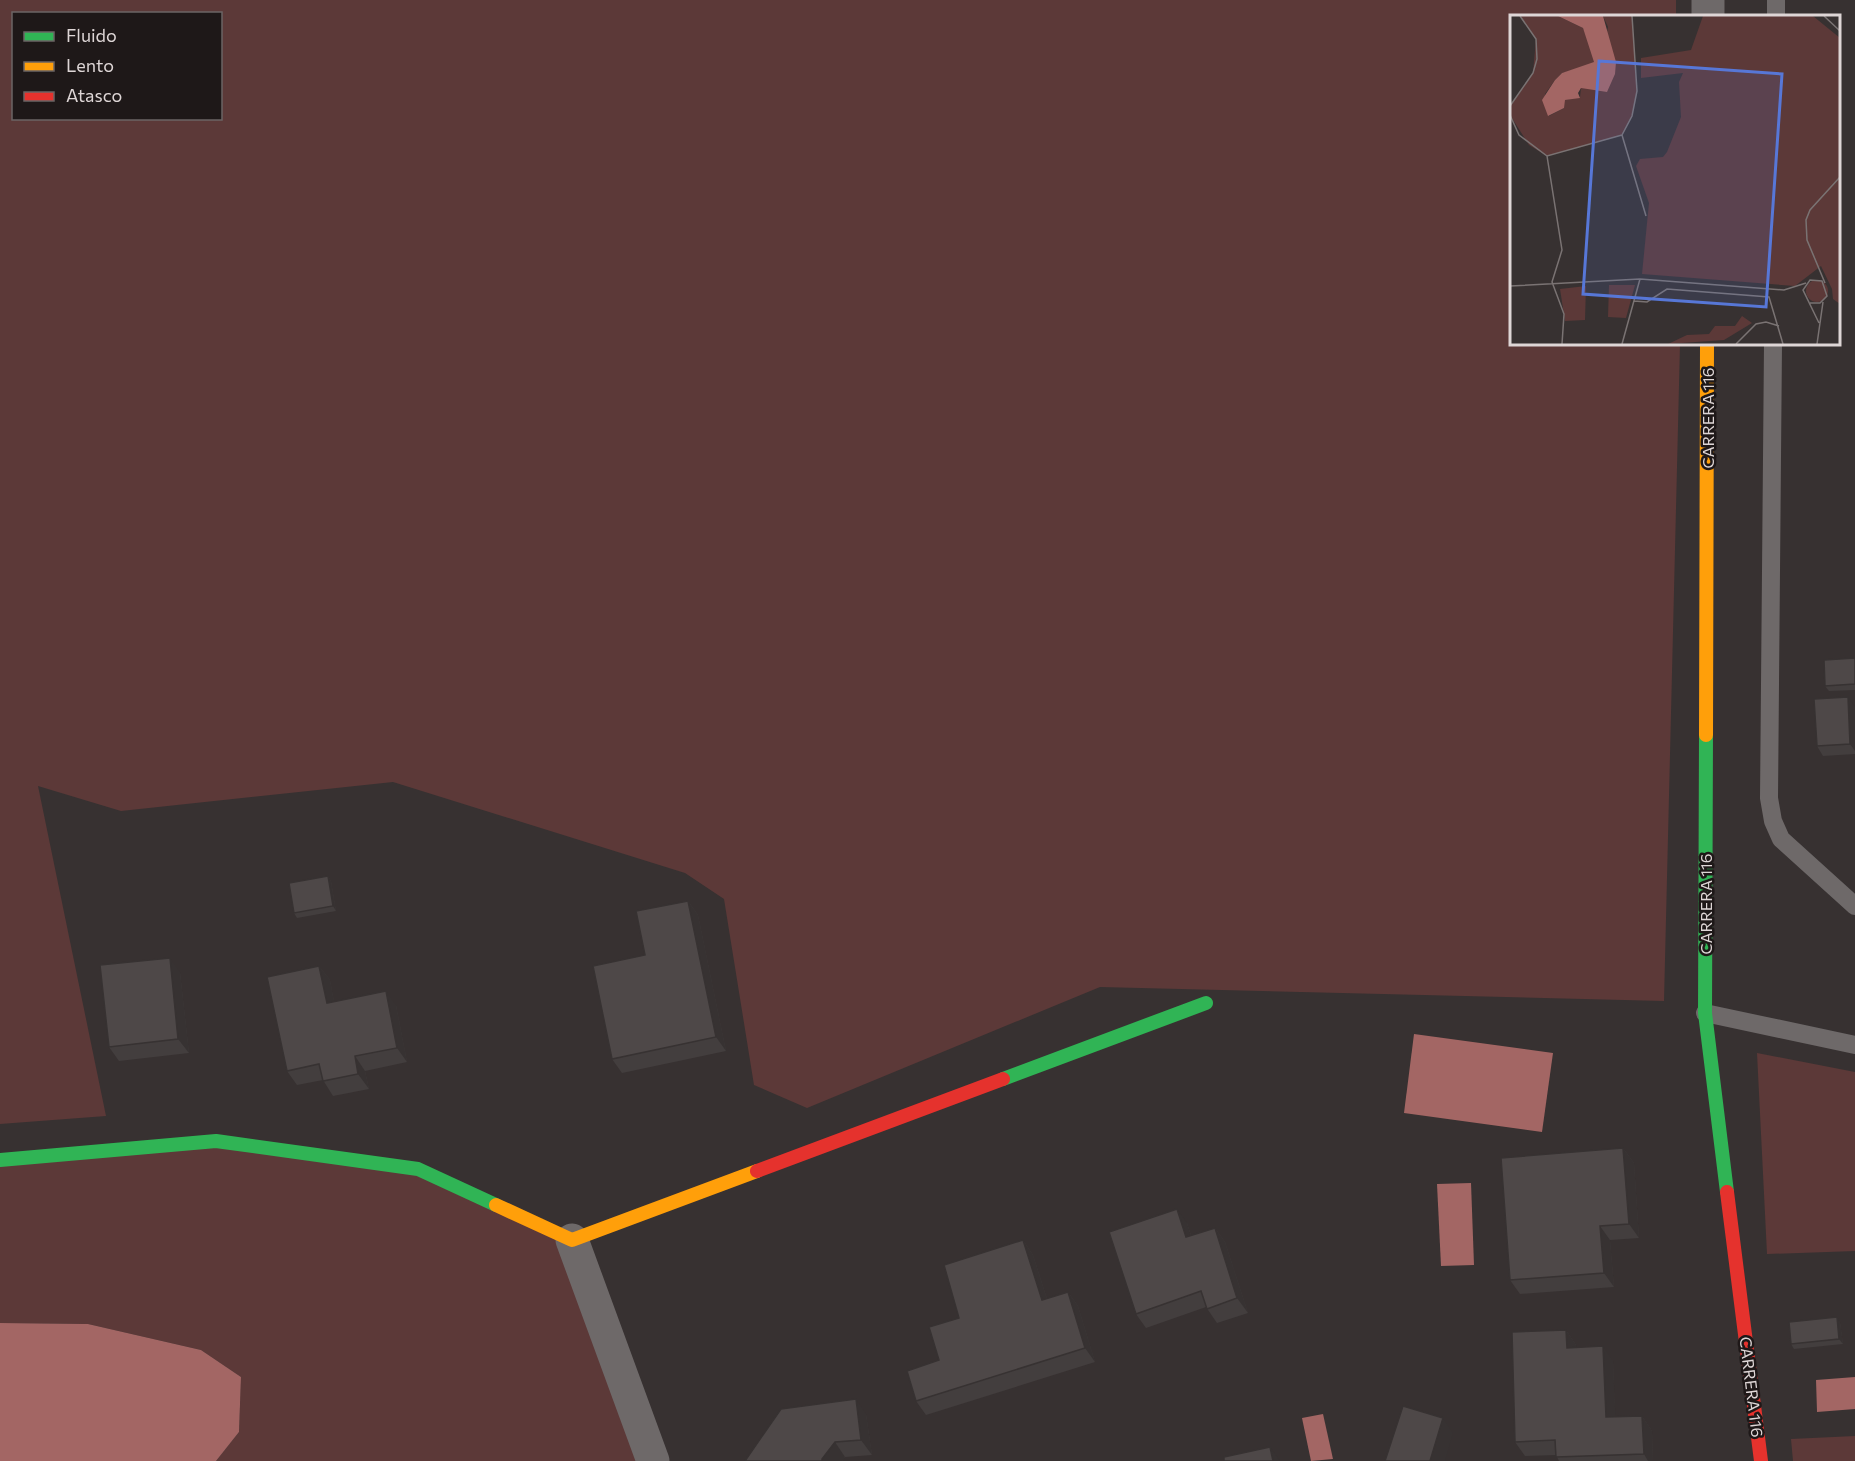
<svg xmlns="http://www.w3.org/2000/svg" width="1855" height="1461" font-family="Commissioner,sans-serif">
	<style>
		.green { fill: #5c3938; fill-rule: evenodd }
		.water { fill: #a36664 }
		.lines { fill: none; stroke-linecap: round; stroke-linejoin: round }
		.lane { stroke: #6e6969; stroke-width: 18 }
		.street { stroke: #6e6969; stroke-width: 33 }
		.fast { stroke: #30b455; stroke-width: 14 }
		.slow { stroke: #ff9f0a; stroke-width: 14 }
		.jam { stroke: #e5322d; stroke-width: 14 }
		.wall { fill: #433e3e }
		.shaded-wall { fill: #373232 }
		.building { fill: #4e4848; stroke: #373232; stroke-width: 1.5 }
		.labels { text-anchor: middle; dominant-baseline: central; stroke-width: 5; stroke-linejoin: round; paint-order: stroke }
		.street-label { font-size: 16px; fill: #ded6d6; stroke: #1e1818 }
		.inset-road { fill: none; stroke: #7a7373; stroke-width: 1.5 }
		.view { fill: #5777d7; fill-opacity: 0.15; stroke: #5777d7; stroke-width: 3 }
		.inset-edge { fill: none; stroke: #ded6d6; stroke-width: 3 }
	</style>
	<rect width="100%" height="100%" fill="#373131"/>
	<!-- green -->
	<g class="green">
		<path d="M 0,0 L 1676,0 L 1676,16 L 1512,16 L 1512,344 L 1680,344 L 1664,1001 L 1100,987 L 807,1108 L 754,1085 L 724,899 L 685,873 L 393,782 L 121,811 L 38,786 L 106,1116 L 0,1124 ZM 14,14 L 220,14 L 220,118 L 14,118 Z"/>
		<polygon points="1757,1053 1855,1072 1855,1251 1767,1254"/>
		<polygon points="216,1141 418,1169 572,1240 653,1461 216,1461 239,1432 241,1377 201,1350 88,1324 0,1323 0,1160"/>
		<polygon points="1855,1436 1855,1461 1793,1461 1791,1439"/>
	</g>
	<!-- water -->
	<g class="water">
		<polygon points="1414,1034 1553,1053 1542,1132 1404,1113"/>
		<polygon points="1471,1183 1474,1265 1441,1266 1437,1184"/>
		<polygon points="0,1323 88,1324 201,1350 241,1377 239,1432 216,1461 0,1461"/>
		<polygon points="1855,1377 1855,1409 1817,1412 1816,1380"/>
		<polygon points="1323,1414 1333,1459 1311,1461 1302,1418"/>
	</g>
	<g class="lines">
		<!-- lane -->
		<g class="lane">
			<polyline points="1776,16 1776,0"/>
			<polyline points="1773,344 1769,798 1773,821 1781,839 1855,906"/>
			<polyline points="1705,1013 1855,1045"/>
		</g>
		<!-- street -->
		<g class="street">
			<polyline points="1708,16 1708,0"/>
			<polyline points="572,1240 653,1461"/>
		</g>
		<!-- fast -->
		<g class="fast">
			<polyline points="1706,735 1705,1013 1727,1192"/>
			<polyline points="1003,1079 1206,1003"/>
			<polyline points="0,1160 216,1141 418,1169 496,1205"/>
		</g>
		<!-- slow -->
		<g class="slow">
			<polyline points="1706,735 1707,344"/>
			<polyline points="496,1205 572,1240 757,1171"/>
		</g>
		<!-- jam -->
		<g class="jam">
			<polyline points="757,1171 1003,1079"/>
			<polyline points="1727,1192 1761,1461"/>
		</g>
	</g>
	<!-- wall -->
	<g class="wall">
		<polygon points="1855,658 1855,690 1829,691 1825,686"/>
		<polygon points="1855,707 1855,754 1823,756 1817,746"/>
		<polygon points="328,876 331,881 336,911 297,918 294,913"/>
		<polygon points="688,901 698,915 726,1051 622,1073 612,1059 645,955"/>
		<polygon points="319,966 330,980 334,1002 396,1005 407,1062 365,1071 369,1089 333,1096 323,1080 297,1085 287,1071"/>
		<polygon points="180,972 189,1053 119,1061 109,1047"/>
		<polygon points="1623,1148 1634,1163 1639,1238 1610,1240 1614,1287 1520,1294 1510,1280"/>
		<polygon points="1187,1223 1191,1235 1215,1228 1225,1242 1248,1313 1217,1323 1206,1307 1146,1328 1136,1314"/>
		<polygon points="1023,1240 1033,1255 1047,1299 1068,1292 1078,1306 1095,1362 926,1415 916,1401 939,1360 959,1318"/>
		<polygon points="1840,1322 1843,1344 1794,1349 1791,1344"/>
		<polygon points="1566,1330 1576,1345 1576,1347 1613,1361 1615,1417 1642,1416 1652,1431 1653,1461 1559,1461 1556,1455 1525,1456 1515,1442"/>
		<polygon points="866,1414 872,1455 845,1457 842,1461 745,1461"/>
	</g>
	<!-- shaded-wall -->
	<g class="shaded-wall">
		<polygon points="1848,697 1855,707 1855,751 1850,744"/>
		<polygon points="328,876 331,881 336,911 333,906"/>
		<polygon points="688,901 698,915 726,1051 716,1037"/>
		<polygon points="170,958 180,972 189,1053 178,1039"/>
		<polygon points="319,966 330,980 337,1018 327,1003"/>
		<polygon points="386,991 396,1005 407,1062 397,1048"/>
		<polygon points="355,1056 365,1071 369,1089 358,1074"/>
		<polygon points="1623,1148 1634,1163 1639,1238 1629,1224"/>
		<polygon points="1177,1209 1187,1223 1196,1251 1186,1237"/>
		<polygon points="1600,1226 1610,1240 1614,1287 1604,1273"/>
		<polygon points="1215,1228 1225,1242 1248,1313 1237,1298"/>
		<polygon points="1023,1240 1033,1255 1052,1315 1042,1300"/>
		<polygon points="1068,1292 1078,1306 1095,1362 1085,1348"/>
		<polygon points="1837,1317 1840,1322 1843,1344 1839,1339"/>
		<polygon points="1566,1330 1576,1345 1577,1362 1567,1348"/>
		<polygon points="1603,1346 1613,1361 1616,1431 1606,1417"/>
		<polygon points="856,1399 866,1414 872,1455 861,1440"/>
		<polygon points="1642,1416 1652,1431 1653,1461 1648,1461 1644,1454"/>
		<polygon points="1443,1418 1453,1433 1445,1461 1430,1461"/>
		<polygon points="835,1442 845,1457 842,1461 822,1461 822,1459"/>
		<polygon points="1270,1447 1280,1461 1273,1461"/>
	</g>
	<!-- building -->
	<g class="building">
		<polygon points="1855,658 1855,684 1825,686 1824,660"/>
		<polygon points="1848,697 1850,744 1817,746 1814,699"/>
		<polygon points="328,876 333,906 294,913 289,883"/>
		<polygon points="688,901 716,1037 612,1059 593,966 645,955 636,911"/>
		<polygon points="170,958 178,1039 109,1047 100,965"/>
		<polygon points="319,966 327,1003 386,991 397,1048 355,1056 358,1074 323,1081 319,1064 287,1071 267,977"/>
		<polygon points="1623,1148 1629,1224 1600,1226 1604,1273 1510,1280 1501,1158"/>
		<polygon points="1177,1209 1186,1237 1215,1228 1237,1298 1207,1309 1201,1291 1136,1314 1109,1232"/>
		<polygon points="1023,1240 1042,1300 1068,1292 1085,1348 916,1401 907,1371 939,1360 929,1327 959,1318 944,1265"/>
		<polygon points="1837,1317 1839,1339 1791,1344 1789,1322"/>
		<polygon points="1566,1330 1567,1348 1603,1346 1606,1417 1642,1416 1644,1454 1556,1457 1555,1440 1515,1442 1512,1332"/>
		<polygon points="856,1399 861,1440 835,1442 822,1459 822,1461 745,1461 781,1409"/>
		<polygon points="1403,1406 1443,1418 1430,1461 1385,1461"/>
		<polygon points="1270,1447 1273,1461 1224,1461 1224,1457"/>
	</g>
	<g class="labels">
		<!-- street labels -->
		<g class="street-label">
			<text transform="translate(1707 418) rotate(-90)">CARRERA 116</text>
			<text transform="translate(1705 904) rotate(-90)">CARRERA 116</text>
			<text transform="translate(1752 1387) rotate(83)">CARRERA 116</text>
		</g>
	</g>
	<!-- overview -->
	<g transform="translate(1510 15)">
		<rect width="330" height="330" fill="#373131"/>
		<path d="M 10,1 L 48,1 L 73,13 L 84,40 L 84,48 L 79,51 L 52,58 L 45,65 L 35,79 L 39,101 L 54,93 L 54,85 L 70,82 L 71,73 L 86,73 L 98,12 L 93,1 L 122,1 L 127,76 L 122,101 L 112,120 L 37,141 L 19,130 L 0,100 L 0,91 L 23,58 L 26,24 ZM 193,1 L 303,1 L 330,23 L 330,289 L 323,284 L 322,274 L 311,251 L 285,271 L 132,259 L 139,188 L 126,151 L 130,144 L 153,142 L 157,137 L 171,102 L 169,67 L 173,58 L 131,63 L 131,43 L 181,35 ZM296 276a11 11 0 1 1 22 0a11 11 0 1 1-22 0ZM 99,270 L 125,270 L 116,303 L 98,302 ZM 76,271 L 75,305 L 55,306 L 50,274 ZM 232,301 L 242,308 L 214,325 L 158,329 L 177,320 L 199,319 L 205,311 L 225,311 Z" fill="#5c3938"/>
		<path d="M 48,1 L 93,1 L 106,47 L 105,59 L 97,77 L 71,73 L 68,78 L 70,83 L 55,85 L 54,93 L 38,101 L 32,85 L 45,65 L 52,58 L 84,47 L 73,13 Z" fill="#a36664"/>
		<path class="inset-road" d="M 122,1 L 127,76 L 122,101 L 112,120 L 136,201M 314,1 L 330,16M 0,91 L 23,58 L 27,44 L 26,24 L 10,1M 0,100 L 9,120 L 37,141 L 112,120M 37,141 L 52,235 L 42,267 L 54,299 L 52,329M 315,268 L 297,225 L 296,205 L 300,195 L 330,162M 0,271 L 130,264 L 274,275 L 296,268M 124,286 L 137,287 L 157,274 L 259,282 L 273,329M 300,288 L 310,288 L 317,281 L 312,266 L 300,265 L 293,275 L 309,308M 112,329 L 130,264M 226,329 L 246,309 L 256,307 L 269,311M 307,329 L 313,287"/>
		<path class="view" d="M 89,46 L 272,59 L 256,292 L 73,279 Z"/>
		<rect width="330" height="330" class="inset-edge"/>
	</g>
	<!-- legend -->
	<rect x="12" y="12" width="210" height="108" fill="#1e1818" stroke="#6b6464" stroke-width="1.5"/>
	<rect x="24" y="32" width="30" height="9" fill="#30b455" stroke="#6b6464" stroke-width="1.5"/>
	<text x="66" y="42" font-size="18" fill="#ded6d6">Fluido</text>
	<rect x="24" y="62" width="30" height="9" fill="#ff9f0a" stroke="#6b6464" stroke-width="1.5"/>
	<text x="66" y="72" font-size="18" fill="#ded6d6">Lento</text>
	<rect x="24" y="92" width="30" height="9" fill="#e5322d" stroke="#6b6464" stroke-width="1.5"/>
	<text x="66" y="102" font-size="18" fill="#ded6d6">Atasco</text>
</svg>
